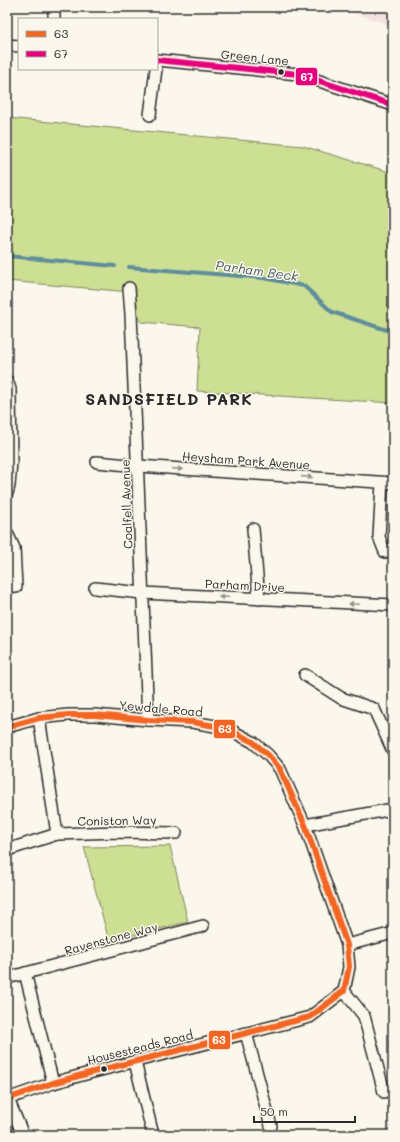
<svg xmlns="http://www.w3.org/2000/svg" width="400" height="1142" font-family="Mali,sans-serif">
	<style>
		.built { fill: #f5e2e0 }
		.green { fill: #ccdf93; stroke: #7c855f }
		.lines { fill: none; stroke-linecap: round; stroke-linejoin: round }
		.stream { stroke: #608d9b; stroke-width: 4 }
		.street-casing { stroke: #2b2b2b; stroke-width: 14 }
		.street { stroke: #fbf7ec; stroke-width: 11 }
		.bus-1-casing { stroke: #fbf7ec; stroke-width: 9 }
		.bus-2-casing { stroke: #fbf7ec; stroke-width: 9 }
		.bus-1 { stroke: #f26522; stroke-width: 6 }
		.bus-2 { stroke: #e5007d; stroke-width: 6 }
		.oneway { fill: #93918c }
		.bus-dot { fill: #2b2b2b; stroke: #fbf7ec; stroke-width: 1.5 }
		.labels { text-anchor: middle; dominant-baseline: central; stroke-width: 3; stroke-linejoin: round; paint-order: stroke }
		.street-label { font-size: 12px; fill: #2b2b2b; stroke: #fbf7ec }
		.water-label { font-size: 13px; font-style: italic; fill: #465c63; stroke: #fbf7ec }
		.district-label { font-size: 16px; font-weight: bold; letter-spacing: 1px; fill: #2b2b2b; stroke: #fbf7ec }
		.line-badge { stroke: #fbf7ec; stroke-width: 1.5 }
		.badge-label { font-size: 11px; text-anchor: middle; font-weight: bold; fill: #fff }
	</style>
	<rect width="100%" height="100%" fill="#fbf7ec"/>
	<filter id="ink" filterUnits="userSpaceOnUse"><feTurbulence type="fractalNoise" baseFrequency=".025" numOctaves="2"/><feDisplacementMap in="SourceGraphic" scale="8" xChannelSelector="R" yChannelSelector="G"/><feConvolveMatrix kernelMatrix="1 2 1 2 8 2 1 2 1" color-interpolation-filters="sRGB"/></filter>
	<g filter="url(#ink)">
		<!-- built -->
		<polygon class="built" points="337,7 393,7 393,26 350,12"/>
		<!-- green -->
		<g class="green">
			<polygon points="7,118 303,146 393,173 393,403 197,391 200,327 141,322 130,292 7,281"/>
			<polygon points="170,846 188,922 109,941 84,847"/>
		</g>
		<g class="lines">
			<!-- stream -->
			<g class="stream">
				<polyline points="7,256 115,266"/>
				<polyline points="129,267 264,278 304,286 332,312 393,332"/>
			</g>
			<!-- street casing -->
			<g class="street-casing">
				<g id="street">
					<polyline points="54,7 54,19"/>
					<polyline points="7,45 19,46"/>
					<polyline points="157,60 298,74 393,105"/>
					<polyline points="150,115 156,69"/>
					<polyline points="129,288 131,314 148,720"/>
					<polyline points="7,381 10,389 11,462 9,486 7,493"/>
					<polyline points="97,462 138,466 393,483"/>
					<polyline points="382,483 379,537 385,552"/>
					<polyline points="253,529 259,599"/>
					<polyline points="7,533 14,548 16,587"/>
					<polyline points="95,588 142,593 393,605"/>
					<polyline points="305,675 341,698 374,709 393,751"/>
					<polyline points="39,718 57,834"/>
					<polyline points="7,727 39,718 68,715 95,715 148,720 192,722 215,726 232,731 253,742 268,755 280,769 305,825 347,945 349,967 344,991 310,1017 93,1072 53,1083 7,1099"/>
					<polyline points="305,825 393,809"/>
					<polyline points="7,850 57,834 117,832 176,833"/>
					<polyline points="347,945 393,933"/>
					<polyline points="25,973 53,1083"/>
					<polyline points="7,978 203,926"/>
					<polyline points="344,991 364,1016 384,1092"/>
					<polyline points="246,1033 271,1126"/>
					<polyline points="135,1062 153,1135"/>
					<polyline points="8,1099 23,1135"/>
				</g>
			</g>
			<!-- street -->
			<use href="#street" class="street"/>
			<!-- bus-1 casing -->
			<g class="bus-1-casing">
				<polyline id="bus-1" points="7,727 39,718 68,715 95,715 148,720 192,722 215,726 232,731 253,742 268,755 280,769 305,825 347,945 349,967 344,991 310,1017 93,1072 53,1083 7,1099"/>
			</g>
			<!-- bus-2 casing -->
			<g class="bus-2-casing">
				<polyline id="bus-2" points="157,60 298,74 393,105"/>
			</g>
			<!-- bus-1 -->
			<use href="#bus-1" class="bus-1"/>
			<!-- bus-2 -->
			<use href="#bus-2" class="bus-2"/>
		</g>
		<!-- one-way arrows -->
		<defs><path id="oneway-solid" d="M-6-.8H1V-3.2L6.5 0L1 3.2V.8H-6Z"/></defs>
		<g class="oneway">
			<use href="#oneway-solid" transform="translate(177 469) rotate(4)"/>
			<use href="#oneway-solid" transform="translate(307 477) rotate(4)"/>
			<use href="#oneway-solid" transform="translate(224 597) rotate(-177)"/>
			<use href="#oneway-solid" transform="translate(354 604) rotate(-178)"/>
		</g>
	</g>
	<!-- markers -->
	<g class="bus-dot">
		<circle cx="281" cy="72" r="3.5"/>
		<circle cx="104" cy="1069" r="3.5"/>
	</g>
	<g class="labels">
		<!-- street labels -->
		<g class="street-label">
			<text transform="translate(255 57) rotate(6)">Green Lane</text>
			<text transform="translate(246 460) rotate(4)">Heysham Park Avenue</text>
			<text transform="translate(126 504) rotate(-92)">Coalfell Avenue</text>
			<text transform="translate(245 585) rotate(3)">Parham Drive</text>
			<text transform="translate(161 708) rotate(5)">Yewdale Road</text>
			<text transform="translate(117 820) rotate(-1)">Coniston Way</text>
			<text transform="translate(111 938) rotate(-15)">Ravenstone Way</text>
			<text transform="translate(140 1047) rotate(-14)">Housesteads Road</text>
		</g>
		<!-- water labels -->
		<g class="water-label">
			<text transform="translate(257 270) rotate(8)">Parham Beck</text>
		</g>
		<!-- district labels -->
		<g class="district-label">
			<text x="169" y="398">SANDSFIELD PARK</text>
		</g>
	</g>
	<g class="line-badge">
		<rect x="295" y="67" width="23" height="19" rx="4" fill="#e5007d"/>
		<rect x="213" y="719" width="23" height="20" rx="4" fill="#f26522"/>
		<rect x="208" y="1030" width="23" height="20" rx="4" fill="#f26522"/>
	</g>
	<g class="badge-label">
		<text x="307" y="81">67</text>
		<text x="225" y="733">63</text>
		<text x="219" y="1044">63</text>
	</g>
	<!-- margin -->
	<rect width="400" height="1142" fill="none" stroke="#fbf7ec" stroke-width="24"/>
	<rect x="12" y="12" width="376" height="1118" fill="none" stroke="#2b2b2b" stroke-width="1.5" filter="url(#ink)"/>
	<!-- legend -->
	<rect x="18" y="18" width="140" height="52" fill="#fbf7ec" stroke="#a8a59f"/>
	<rect x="26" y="31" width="20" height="6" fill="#f26522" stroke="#a8a59f"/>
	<text x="54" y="38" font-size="12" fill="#2b2b2b">63</text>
	<rect x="26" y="51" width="20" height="6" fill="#e5007d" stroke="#a8a59f"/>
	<text x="54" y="58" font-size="12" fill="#2b2b2b">67</text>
	<!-- scale -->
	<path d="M254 1116v6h101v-6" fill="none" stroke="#2b2b2b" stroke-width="2"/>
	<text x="260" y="1116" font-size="12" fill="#2b2b2b" stroke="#fbf7ec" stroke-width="3" paint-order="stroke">50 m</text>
</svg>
